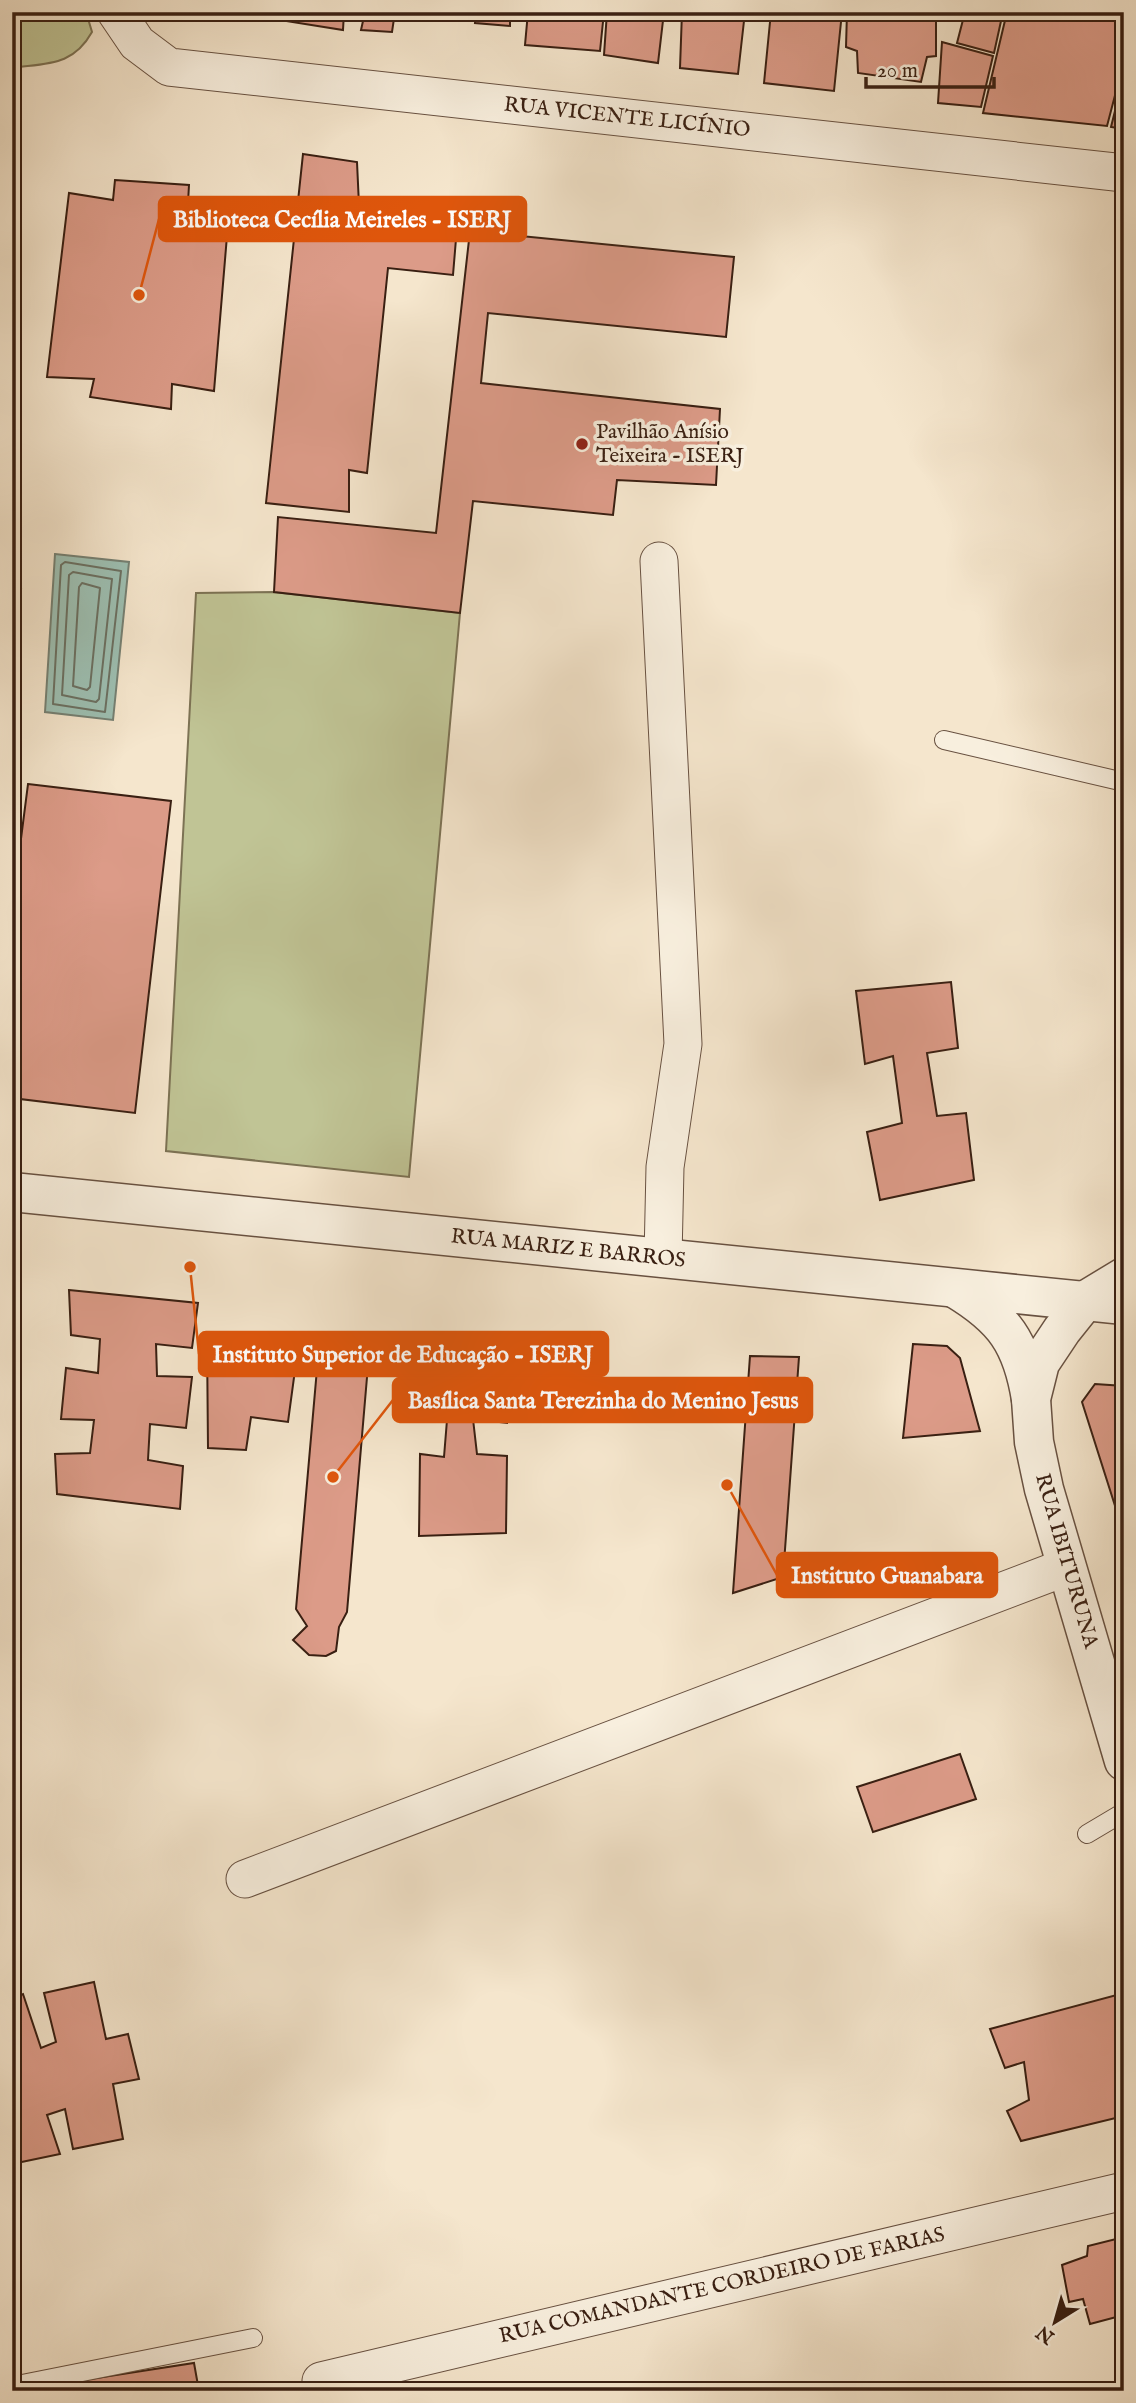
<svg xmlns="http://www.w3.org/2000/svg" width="1136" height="2403" font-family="'IM FELL English',serif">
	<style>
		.green { fill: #c0c495; stroke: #7c7254; stroke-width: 2 }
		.water { fill: #9dc0b3; stroke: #758073; stroke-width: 2 }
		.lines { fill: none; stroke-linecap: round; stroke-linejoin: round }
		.shore { stroke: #6b7062; stroke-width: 2 }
		.building { fill: #dc9b88; stroke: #391f12; stroke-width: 2 }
		.service-casing { stroke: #685141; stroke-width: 20 }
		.minor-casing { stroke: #685141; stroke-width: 39 }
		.tertiary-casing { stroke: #685141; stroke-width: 41 }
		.service { stroke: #f8efde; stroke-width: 18 }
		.minor { stroke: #f8efde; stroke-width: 37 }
		.tertiary { stroke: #f8efde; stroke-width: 38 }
		.poi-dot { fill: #8f2418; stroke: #f8efde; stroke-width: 2.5 }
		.labels { text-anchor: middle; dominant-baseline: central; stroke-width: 7; stroke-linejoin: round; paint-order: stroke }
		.street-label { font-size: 21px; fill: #391f12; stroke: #f8efde }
		.poi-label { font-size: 21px; fill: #391f12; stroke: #f8efde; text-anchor: start }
		.leader { fill: none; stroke: #df560c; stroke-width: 2.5 }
		.callout-dot { fill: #df560c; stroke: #f8efde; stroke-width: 2.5 }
		.callout { fill: #df560c; stroke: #df560c; stroke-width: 2.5 }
		.callout-label { font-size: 23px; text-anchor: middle; font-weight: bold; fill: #fff }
	</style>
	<rect width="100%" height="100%" fill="#f5e6cd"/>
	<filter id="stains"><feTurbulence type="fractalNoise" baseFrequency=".00286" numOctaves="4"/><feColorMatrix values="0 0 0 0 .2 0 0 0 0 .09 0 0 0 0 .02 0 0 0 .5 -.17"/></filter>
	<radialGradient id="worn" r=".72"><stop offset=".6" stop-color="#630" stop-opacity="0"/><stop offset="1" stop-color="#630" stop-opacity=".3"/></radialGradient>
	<!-- green -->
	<g class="green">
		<path d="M 12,12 L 86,12 L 92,32 C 73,66 48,63 12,68 Z"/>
		<polygon points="274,592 460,613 409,1177 166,1151 196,593"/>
	</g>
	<!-- water -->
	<polygon class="water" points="55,554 129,562 113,720 45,712"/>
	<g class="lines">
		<!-- shore -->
		<g class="shore">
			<polygon points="65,562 121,571 105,712 53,704 61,565"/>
			<polygon points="73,572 112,579 99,699 96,702 62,695 69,575"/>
			<polygon points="82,583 100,588 90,687 87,690 73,686 79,587"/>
		</g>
	</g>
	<!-- building -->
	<g class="building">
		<polygon points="267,12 344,12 343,30 267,18"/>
		<polygon points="365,12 395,12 392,32 361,30"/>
		<polygon points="476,12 528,12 527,17 510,18 510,26 475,23"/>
		<polygon points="528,12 604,12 600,51 525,45"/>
		<polygon points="607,12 664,12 658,63 604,55"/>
		<polygon points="682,12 745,12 738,74 680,68"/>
		<polygon points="771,12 842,12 834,91 764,83"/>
		<polygon points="847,12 936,12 936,56 927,57 921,82 858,73 857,51 846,47"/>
		<polygon points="965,12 1003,12 994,53 957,43"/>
		<polygon points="1007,12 1124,12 1124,61 1107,126 983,113"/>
		<polygon points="942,42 993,56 981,107 938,103"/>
		<polygon points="1124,75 1124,129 1111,127"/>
		<polygon points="303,154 357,162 359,205 458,215 453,275 388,268 367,473 349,470 349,512 266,503"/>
		<polygon points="115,180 189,185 188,203 229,212 214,391 172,384 171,409 90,397 94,379 47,377 69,193 113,200"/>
		<polygon points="470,231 734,257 726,337 488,313 481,383 720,409 716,485 617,480 613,515 473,501 460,613 274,592 278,517 436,533"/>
		<polygon points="12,588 21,589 12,663"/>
		<polygon points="28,784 171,801 135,1113 12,1098 12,861 18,862"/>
		<polygon points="951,982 958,1048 927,1053 937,1116 966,1113 974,1180 880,1200 867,1132 902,1123 893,1056 865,1064 856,991"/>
		<polygon points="69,1290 198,1303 192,1348 156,1344 157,1376 192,1377 186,1428 150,1424 148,1460 183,1466 180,1509 57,1494 55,1454 90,1453 94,1420 61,1419 66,1368 98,1373 100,1339 71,1335"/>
		<polygon points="414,1333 509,1334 507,1423 473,1419 477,1454 507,1456 506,1533 419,1536 420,1454 444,1457 447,1420 411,1417"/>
		<polygon points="207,1339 298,1348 288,1422 251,1417 246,1450 208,1448"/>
		<polygon points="370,1342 347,1612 339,1627 336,1651 326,1656 309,1655 293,1640 307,1626 296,1609 319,1346"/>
		<polygon points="913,1344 947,1346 960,1358 980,1431 903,1438"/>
		<polygon points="750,1356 799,1357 783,1577 733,1593"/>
		<polygon points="1095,1384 1124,1386 1124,1534 1082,1402"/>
		<polygon points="960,1754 976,1799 873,1832 857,1787"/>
		<polygon points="94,1982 106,2039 128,2034 139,2079 113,2084 123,2139 73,2149 65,2109 47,2115 60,2154 12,2164 12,1999 23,1994 41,2048 56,2042 44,1993"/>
		<polygon points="1124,1993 1124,2116 1021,2141 1007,2111 1029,2100 1024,2062 1005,2068 990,2029"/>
		<polygon points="1124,2237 1124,2315 1090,2324 1083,2299 1069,2302 1062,2265 1087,2256 1088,2246"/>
		<polygon points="194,2363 199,2391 80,2391 77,2381"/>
	</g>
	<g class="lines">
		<!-- service casing -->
		<g class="service-casing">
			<g id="service">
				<polyline points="944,740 1124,782"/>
				<polyline points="1087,1834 1124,1812"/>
				<polyline points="12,2386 253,2338"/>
			</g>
		</g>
		<!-- minor casing -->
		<g class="minor-casing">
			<g id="minor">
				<polyline points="116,12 137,43 169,67 1124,173"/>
				<polyline points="659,561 683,1044 665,1167 663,1258"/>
				<polyline points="245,1879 1066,1567"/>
				<polyline points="321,2381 1124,2191"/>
			</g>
		</g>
		<!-- tertiary casing -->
		<g class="tertiary-casing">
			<g id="tertiary">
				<polyline points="12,1192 1124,1305"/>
				<polyline points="1124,1277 1086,1300 1062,1330 1040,1363 1031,1399 1034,1442 1044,1489 1124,1761"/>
				<path d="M 956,1289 C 1004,1318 1022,1343 1031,1399"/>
			</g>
		</g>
		<!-- service -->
		<use href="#service" class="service"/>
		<!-- minor -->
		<use href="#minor" class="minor"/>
		<!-- tertiary -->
		<use href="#tertiary" class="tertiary"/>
	</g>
	<!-- markers -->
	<circle class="poi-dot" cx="582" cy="444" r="7"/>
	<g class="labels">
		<!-- street labels -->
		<g class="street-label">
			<text transform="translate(627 118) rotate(6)">RUA VICENTE LICÍNIO</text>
			<text transform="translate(568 1249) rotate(6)">RUA MARIZ E BARROS</text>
			<text transform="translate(1066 1561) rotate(74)">RUA IBITURUNA</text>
			<text transform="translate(722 2286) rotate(-13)">RUA COMANDANTE CORDEIRO DE FARIAS</text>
		</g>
		<!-- poi labels -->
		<g class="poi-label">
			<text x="596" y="432">Pavilhão Anísio<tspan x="596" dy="24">Teixeira - ISERJ</tspan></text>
		</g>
	</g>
	<!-- callouts -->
	<path class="leader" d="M139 295L159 219M190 1267L199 1354M333 1477L393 1400M727 1485L777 1575"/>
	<g class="callout-dot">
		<circle cx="139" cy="295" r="7"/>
		<circle cx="190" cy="1267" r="7"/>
		<circle cx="333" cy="1477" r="7"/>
		<circle cx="727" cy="1485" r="7"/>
	</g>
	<g class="callout">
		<rect x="159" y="197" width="367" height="44" rx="7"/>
		<rect x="199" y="1332" width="409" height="44" rx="7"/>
		<rect x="393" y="1378" width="419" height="44" rx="7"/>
		<rect x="777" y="1553" width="220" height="44" rx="7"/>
	</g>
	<g class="callout-label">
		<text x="342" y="227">Biblioteca Cecília Meireles - ISERJ</text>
		<text x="403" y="1362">Instituto Superior de Educação - ISERJ</text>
		<text x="603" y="1408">Basílica Santa Terezinha do Menino Jesus</text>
		<text x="887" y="1583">Instituto Guanabara</text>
	</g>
	<!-- margin -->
	<rect width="1136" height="2403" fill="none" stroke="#f5e6cd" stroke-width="42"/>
	<rect x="14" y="14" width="1108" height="2375" fill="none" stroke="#391f12" stroke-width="3.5"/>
	<rect x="21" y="21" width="1094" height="2361" fill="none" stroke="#391f12" stroke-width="2"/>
	<!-- north arrow -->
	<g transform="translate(1055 2322) rotate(217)" stroke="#f8efde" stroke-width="5" paint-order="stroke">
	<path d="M0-5L12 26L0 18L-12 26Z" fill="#391f12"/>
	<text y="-10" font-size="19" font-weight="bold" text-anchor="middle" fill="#391f12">N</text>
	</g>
	<!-- scale -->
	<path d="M866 77v10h128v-10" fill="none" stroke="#391f12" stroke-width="3.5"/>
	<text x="877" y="77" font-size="21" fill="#391f12" stroke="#f8efde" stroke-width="5" paint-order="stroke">20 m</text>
	<rect width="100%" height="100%" filter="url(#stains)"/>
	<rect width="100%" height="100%" fill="url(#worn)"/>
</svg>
